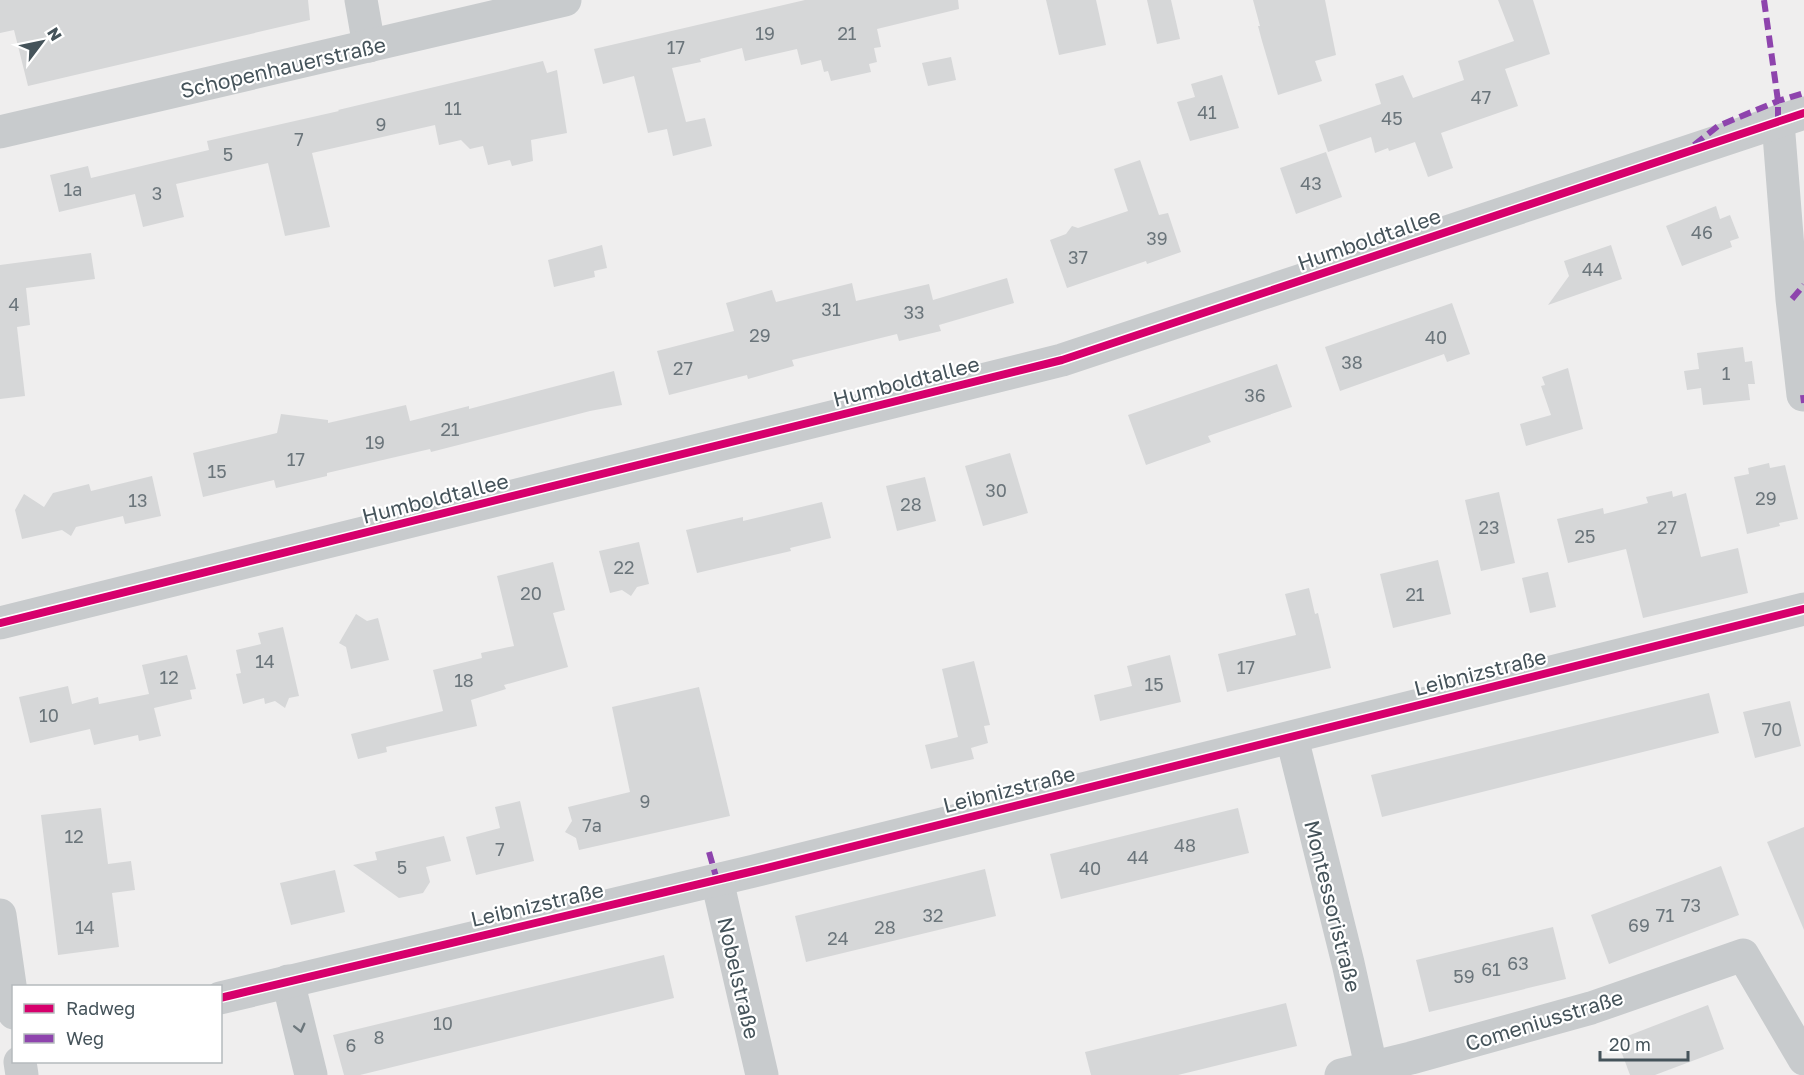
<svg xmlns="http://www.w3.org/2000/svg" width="1804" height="1075" font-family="'Golos Text',sans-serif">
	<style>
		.building { fill: #d6d7d8 }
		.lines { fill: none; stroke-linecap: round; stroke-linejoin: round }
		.minor { stroke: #c8cbcd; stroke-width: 33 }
		.quiet { stroke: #8e44ad; stroke-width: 6; stroke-dasharray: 12 6; stroke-linecap: butt }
		.cycleway-casing { stroke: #fff; stroke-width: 11 }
		.cycleway { stroke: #d6006c; stroke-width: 8 }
		.oneway { stroke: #6c777c }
		.labels { text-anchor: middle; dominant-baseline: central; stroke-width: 4.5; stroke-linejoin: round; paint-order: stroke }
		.number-label { font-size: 18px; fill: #6b757b }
		.street-label { font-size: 21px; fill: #45535a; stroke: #fff }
	</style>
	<rect width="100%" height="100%" fill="#efeeee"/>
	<!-- building -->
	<g class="building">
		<polygon points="0,0 308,0 310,20 28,86 14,30 0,33"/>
		<polygon points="805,0 958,0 959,9 877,29 881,47 874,48 877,62 869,64 871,72 831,81 828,71 824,72 821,60 801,65 797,49 745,61 742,48 700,59 701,62 672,68 686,122 705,118 712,146 673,156 667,129 648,133 634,76 603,84 594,49"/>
		<polygon points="1046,0 1096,0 1106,45 1059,55"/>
		<polygon points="1147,0 1171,0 1180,39 1157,44"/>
		<polygon points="1253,0 1325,0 1336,55 1315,61 1322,81 1278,95 1262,41 1258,26 1260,26"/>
		<polygon points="1498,0 1533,0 1550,54 1505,69 1518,106 1441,133 1453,168 1428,177 1415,142 1389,151 1388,148 1375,153 1371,137 1328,152 1319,125 1381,104 1375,84 1403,75 1413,98 1464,80 1458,61 1514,41"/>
		<polygon points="951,57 956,80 928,86 922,63"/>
		<polygon points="543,61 547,73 557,70 567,133 531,140 533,161 512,166 510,160 488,165 483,146 470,149 461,140 439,145 435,125 312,153 330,227 285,236 268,163 176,184 184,217 143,227 135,194 59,212 50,175 88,166 91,178 209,150 207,141 339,111 338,110"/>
		<polygon points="1222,75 1239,128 1190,141 1177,102 1195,97 1191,84"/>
		<polygon points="1326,152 1342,197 1296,214 1280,168"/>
		<polygon points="1140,160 1159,215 1168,213 1181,252 1147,264 1146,261 1067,288 1050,240 1066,234 1072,226 1078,228 1128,211 1114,169"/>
		<polygon points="1716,206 1720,219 1730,215 1739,238 1730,241 1732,247 1682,266 1666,226"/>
		<polygon points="602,245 607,268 594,271 595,277 554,287 548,260"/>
		<polygon points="1611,245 1622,279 1548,305 1569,276 1564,261"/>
		<polygon points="91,253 95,279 26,288 30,325 17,327 25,396 0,399 0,265"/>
		<polygon points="1007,278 1014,303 939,325 941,331 899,341 897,334 792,360 794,366 748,379 747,375 669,395 657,351 734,331 726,303 772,290 776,302 852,283 856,301 929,284 933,300"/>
		<polygon points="1452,303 1470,354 1447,362 1444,354 1340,391 1325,347"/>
		<polygon points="1743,347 1745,362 1752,361 1755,384 1748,384 1750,400 1703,405 1701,388 1687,390 1684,371 1699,369 1697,353"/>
		<polygon points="1277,364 1292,407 1208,436 1211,442 1146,465 1128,415"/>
		<polygon points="1568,368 1583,429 1526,446 1520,424 1551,415 1541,386 1545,385 1542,377"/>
		<polygon points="614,371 622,405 590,411 431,452 430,449 327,473 327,476 276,488 274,480 203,497 193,453 277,433 281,414 328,420 328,423 406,405 410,421 469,406 469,409"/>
		<polygon points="1010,453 1028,513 983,526 965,466"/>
		<polygon points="1769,463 1770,468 1785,465 1798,519 1779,523 1780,526 1747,534 1734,477 1749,474 1748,468"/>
		<polygon points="152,476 161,516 125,524 123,516 76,527 71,536 62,530 22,539 15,510 24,494 44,507 53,493 89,484 91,491"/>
		<polygon points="925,477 936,521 897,531 886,486"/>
		<polygon points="1672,491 1673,497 1686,493 1701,557 1738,548 1748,593 1643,618 1626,549 1568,563 1557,519 1603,508 1604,514 1648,503 1646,497"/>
		<polygon points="1499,492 1515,563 1481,571 1465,500"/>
		<polygon points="822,502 831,538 790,548 791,551 697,573 686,530 743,517 743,521"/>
		<polygon points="639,542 649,584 637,587 631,596 622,590 610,593 599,551"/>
		<polygon points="1438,560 1451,614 1393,628 1380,574"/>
		<polygon points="553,562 565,610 553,613 568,667 504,685 506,689 471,700 477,726 386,747 387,752 358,759 351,734 443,711 433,670 482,658 481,653 514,646 497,576"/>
		<polygon points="1548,572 1556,607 1530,613 1522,578"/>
		<polygon points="1309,588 1315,614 1318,613 1331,668 1227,692 1218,654 1296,635 1285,594"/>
		<polygon points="356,614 367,621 378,618 389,660 351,669 346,647 339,643"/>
		<polygon points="283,627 299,696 289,698 285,708 275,701 265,704 264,698 243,704 236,674 241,673 236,650 261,644 258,633"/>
		<polygon points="187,655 196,689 190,690 192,699 154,708 161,736 139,741 138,735 94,745 90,729 30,743 19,697 68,686 72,704 98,697 99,704 149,694 142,665"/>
		<polygon points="1170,655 1181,702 1100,721 1094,695 1132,686 1127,666"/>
		<polygon points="974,661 990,725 984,726 988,743 971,748 974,759 931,769 925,745 958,737 942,669"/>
		<polygon points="699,687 730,816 579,850 576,838 565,832 572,821 568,807 630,792 612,707"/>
		<polygon points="1709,693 1719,733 1382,817 1371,775"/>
		<polygon points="1790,701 1801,746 1755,758 1743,712"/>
		<polygon points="520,801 534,861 476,875 466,837 500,828 495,807"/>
		<polygon points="101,808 108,864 131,861 135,890 112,893 119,947 58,955 41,815"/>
		<polygon points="1238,808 1249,853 1061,899 1050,854"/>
		<polygon points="1804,827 1804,930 1767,842"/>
		<polygon points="444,836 451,861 426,867 430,882 423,893 399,898 353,865 377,860 375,852"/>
		<polygon points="1721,866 1739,915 1609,964 1591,915"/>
		<polygon points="985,869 996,916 806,962 795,916"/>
		<polygon points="335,870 345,912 291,925 280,883"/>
		<polygon points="1553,927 1566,979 1429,1012 1416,960"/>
		<polygon points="664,955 674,998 360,1075 344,1075 333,1035"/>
		<polygon points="1286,1003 1297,1046 1178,1075 1091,1075 1085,1052"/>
		<polygon points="1708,1005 1724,1049 1655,1075 1630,1075 1617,1040"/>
	</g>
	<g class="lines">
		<!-- minor -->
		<g class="minor">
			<polyline points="361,0 369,46"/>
			<polyline points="1778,122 1792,299 1803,395"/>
			<polyline points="0,132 565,0"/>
			<polyline points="0,623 1062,360 1804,113"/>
			<polyline points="1292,738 1348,963 1373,1075"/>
			<polyline points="717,880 762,1075"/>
			<polyline points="0,915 14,1013"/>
			<polyline points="288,981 311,1075"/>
			<polyline points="220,998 754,871 1804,609"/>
			<polyline points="20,1062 22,1075"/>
			<polyline points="1341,1075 1411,1058 1591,1008 1743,955 1804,1059"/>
		</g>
		<!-- quiet -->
		<g class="quiet">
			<polyline points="1764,0 1778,101 1778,122"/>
			<polyline points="1694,145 1718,126 1778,101 1804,93"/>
			<polyline points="1792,299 1804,285"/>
			<polyline points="1803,395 1804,403"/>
			<polyline points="709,852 717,880"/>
		</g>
		<!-- cycleway casing -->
		<g class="cycleway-casing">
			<g id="cycleway">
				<polyline points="0,623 1062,360 1804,113"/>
				<polyline points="220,998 754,871 1804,609"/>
			</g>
		</g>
		<!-- cycleway -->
		<use href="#cycleway" class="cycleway"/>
	</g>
	<!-- one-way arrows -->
	<defs><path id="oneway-chevron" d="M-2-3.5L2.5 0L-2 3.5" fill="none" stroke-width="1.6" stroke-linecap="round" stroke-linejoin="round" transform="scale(1.5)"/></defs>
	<use class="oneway" href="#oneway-chevron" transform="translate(300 1028) rotate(76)"/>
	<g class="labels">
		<!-- number labels -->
		<g class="number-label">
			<text x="765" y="33">19</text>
			<text x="847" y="33">21</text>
			<text x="676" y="47">17</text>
			<text x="1481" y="97">47</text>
			<text x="453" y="108">11</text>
			<text x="1207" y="112">41</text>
			<text x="1392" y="118">45</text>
			<text x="381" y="124">9</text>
			<text x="299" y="139">7</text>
			<text x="228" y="154">5</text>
			<text x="1311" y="183">43</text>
			<text x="73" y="189">1a</text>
			<text x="157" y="193">3</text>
			<text x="1702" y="232">46</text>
			<text x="1157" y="238">39</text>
			<text x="1078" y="257">37</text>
			<text x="1593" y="269">44</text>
			<text x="14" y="304">4</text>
			<text x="831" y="309">31</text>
			<text x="914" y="312">33</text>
			<text x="760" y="335">29</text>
			<text x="1436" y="337">40</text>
			<text x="1352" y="362">38</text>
			<text x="683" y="368">27</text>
			<text x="1726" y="373">1</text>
			<text x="1255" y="395">36</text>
			<text x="450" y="429">21</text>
			<text x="375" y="442">19</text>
			<text x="296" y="459">17</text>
			<text x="217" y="471">15</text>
			<text x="996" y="490">30</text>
			<text x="1766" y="498">29</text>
			<text x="138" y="500">13</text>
			<text x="911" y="504">28</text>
			<text x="1489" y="527">23</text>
			<text x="1667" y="527">27</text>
			<text x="1585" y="536">25</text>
			<text x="624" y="567">22</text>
			<text x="531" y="593">20</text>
			<text x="1415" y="594">21</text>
			<text x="265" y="661">14</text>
			<text x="1246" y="667">17</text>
			<text x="169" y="677">12</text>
			<text x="464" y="680">18</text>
			<text x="1154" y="684">15</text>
			<text x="49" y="715">10</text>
			<text x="1772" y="729">70</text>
			<text x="645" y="801">9</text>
			<text x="592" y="825">7a</text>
			<text x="74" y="836">12</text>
			<text x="1185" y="845">48</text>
			<text x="500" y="849">7</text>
			<text x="1138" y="857">44</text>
			<text x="402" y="867">5</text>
			<text x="1090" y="868">40</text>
			<text x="1691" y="905">73</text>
			<text x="933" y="915">32</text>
			<text x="1665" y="915">71</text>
			<text x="1639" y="925">69</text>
			<text x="85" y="927">14</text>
			<text x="885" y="927">28</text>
			<text x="838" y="938">24</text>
			<text x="1518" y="963">63</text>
			<text x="1491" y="969">61</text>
			<text x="1464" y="976">59</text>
			<text x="443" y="1023">10</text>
			<text x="379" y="1037">8</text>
			<text x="351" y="1045">6</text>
		</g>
		<!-- street labels -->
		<g class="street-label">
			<text transform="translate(283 67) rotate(-13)">Schopenhauerstraße</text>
			<text transform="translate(1369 239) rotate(-19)">Humboldtallee</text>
			<text transform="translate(906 381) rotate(-14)">Humboldtallee</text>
			<text transform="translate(435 498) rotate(-14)">Humboldtallee</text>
			<text transform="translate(1480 672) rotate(-14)">Leibnizstraße</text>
			<text transform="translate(1009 789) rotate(-14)">Leibnizstraße</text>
			<text transform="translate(537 904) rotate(-13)">Leibnizstraße</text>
			<text transform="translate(1333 906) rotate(76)">Montessoristraße</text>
			<text transform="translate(739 978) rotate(77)">Nobelstraße</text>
			<text transform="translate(1544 1020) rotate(-17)">Comeniusstraße</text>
		</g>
	</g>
	<!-- legend -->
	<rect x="12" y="985" width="210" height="78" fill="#ffffff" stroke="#b5babd" stroke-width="1.5"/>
	<rect x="24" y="1004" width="30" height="9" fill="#d6006c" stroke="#b5babd" stroke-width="1.5"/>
	<text x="66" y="1015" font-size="18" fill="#45535a">Radweg</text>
	<rect x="24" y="1034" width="30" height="9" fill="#8e44ad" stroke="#b5babd" stroke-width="1.5"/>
	<text x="66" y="1045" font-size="18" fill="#45535a">Weg</text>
	<!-- north arrow -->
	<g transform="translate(42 42) rotate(58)" stroke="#ffffff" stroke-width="4.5" paint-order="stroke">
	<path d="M0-4.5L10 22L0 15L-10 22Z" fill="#45535a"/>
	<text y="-9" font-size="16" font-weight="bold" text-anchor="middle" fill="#45535a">N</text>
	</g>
	<!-- scale -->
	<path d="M1600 1051v9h88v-9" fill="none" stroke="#45535a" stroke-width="3"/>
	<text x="1609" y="1051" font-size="18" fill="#45535a" stroke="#ffffff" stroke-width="4.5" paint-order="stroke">20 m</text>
</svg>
